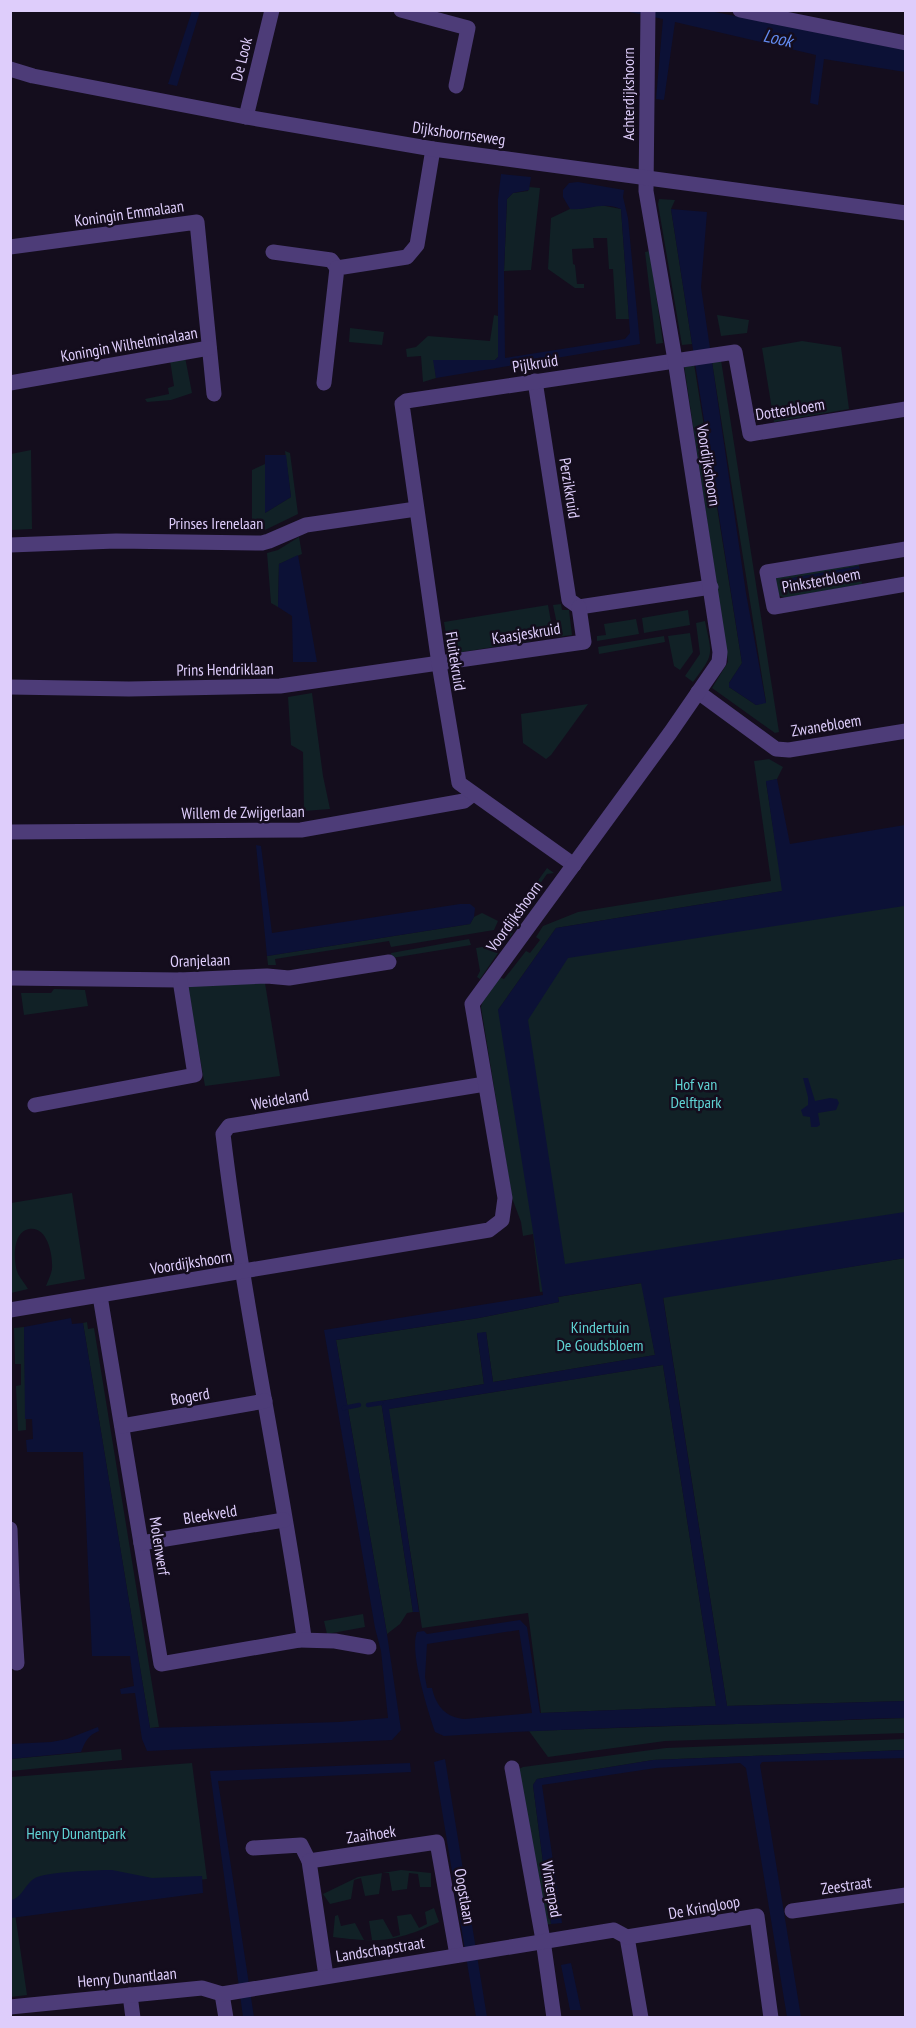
<svg xmlns="http://www.w3.org/2000/svg" width="916" height="2028" font-family="'PT Sans Narrow',sans-serif">
	<style>
		.green { fill: #112126 }
		.water { fill: #0c1136; fill-rule: evenodd }
		.lines { fill: none; stroke-linecap: round; stroke-linejoin: round }
		.stream { stroke: #0c1136; stroke-width: 4.5 }
		.minor { stroke: #4d3c78; stroke-width: 15 }
		.tertiary { stroke: #4d3c78; stroke-width: 15 }
		.labels { text-anchor: middle; dominant-baseline: central; stroke-width: 5; stroke-linejoin: round; paint-order: stroke }
		.street-label { font-size: 16px; fill: #decdfb; stroke: #140d1d }
		.park-label { font-size: 16px; fill: #60d3d4; stroke: #140d1d }
		.water-label { font-size: 18px; font-style: italic; fill: #638cf2; stroke: #140d1d }
	</style>
	<rect width="100%" height="100%" fill="#140d1d"/>
	<!-- green -->
	<g class="green">
		<polygon points="529,187 540,188 531,270 504,271 507,199 513,193 528,191"/>
		<polygon points="659,199 675,200 671,209 692,344 682,345 658,204"/>
		<polygon points="600,205 621,209 629,319 616,319 613,269 609,269 607,238 593,238 594,248 572,249 573,264 575,265 577,284 584,284 584,288 575,288 548,269 551,218 570,209 587,208"/>
		<polygon points="650,251 663,343 656,344 645,252"/>
		<polygon points="494,315 498,316 498,357 495,360 434,360 436,378 423,382 421,356 407,357 406,349 416,347 428,336 490,341"/>
		<polygon points="717,315 749,320 747,333 721,336"/>
		<polygon points="350,328 384,332 382,345 349,342"/>
		<polygon points="802,341 841,347 849,409 774,422 762,348"/>
		<polygon points="184,352 192,393 171,400 147,402 145,399 169,394 168,388 174,386 170,360"/>
		<polygon points="721,360 779,732 775,733 712,688 728,662 684,365 694,364 742,663 729,683 729,687 756,705 766,702 712,362"/>
		<polygon points="31,450 32,529 11,530 11,454"/>
		<polygon points="285,451 290,453 298,514 265,530 252,530 252,470 265,464 265,513 291,497"/>
		<polygon points="299,537 302,554 279,564 278,607 271,603 267,553 278,550"/>
		<polygon points="858,561 859,566 787,579 789,591 861,578 862,584 785,598 775,594 774,579 777,575"/>
		<polygon points="561,604 562,610 569,610 572,635 557,637 556,630 558,629 553,605"/>
		<polygon points="548,605 553,633 531,636 532,641 449,654 444,622"/>
		<polygon points="688,610 690,625 644,633 642,618"/>
		<polygon points="636,619 639,634 597,641 597,636 606,635 604,624"/>
		<path d="M 705,621 C 712,656 715,653 693,682 L 685,676 L 700,654 L 696,623 Z"/>
		<polygon points="690,633 693,652 680,670 674,666 668,636"/>
		<polygon points="664,636 665,642 599,654 598,647"/>
		<polygon points="312,693 323,776 330,809 304,811 303,752 291,745 288,697"/>
		<polygon points="588,704 551,755 546,759 523,743 521,714"/>
		<polygon points="769,759 783,767 777,779 766,782 783,891 556,928 498,1010 505,1014 564,934 807,899 905,839 905,1237 699,1271 540,1292 533,1234 523,1236 521,1222 512,1198 481,1007 484,997 499,977 504,979 526,951 530,953 540,940 536,937 543,926 578,912 771,881 754,761"/>
		<polygon points="547,868 554,873 547,874 516,918 520,922 510,937 502,931"/>
		<polygon points="482,913 498,921 494,930 391,947 389,941 275,959 276,965 268,965 267,956 470,924 474,917"/>
		<polygon points="469,939 471,945 392,958 391,953"/>
		<polygon points="488,946 498,953 480,979 477,977 480,971 476,948"/>
		<polygon points="265,983 280,1076 205,1086 187,985"/>
		<polygon points="54,989 85,990 88,1006 24,1015 21,993 51,993"/>
		<path d="M 72,1193 L 85,1279 L 46,1286 C 48,1281 51,1275 52,1269 C 53,1256 48,1226 29,1229 C 12,1232 13,1262 18,1274 C 21,1279 25,1284 28,1289 L 11,1293 L 11,1203 Z"/>
		<polygon points="905,1258 905,1701 727,1706 663,1297"/>
		<polygon points="642,1283 655,1355 493,1382 486,1332 477,1334 484,1384 381,1401 413,1612 407,1613 400,1624 387,1634 336,1340 479,1318 559,1302 558,1297"/>
		<polygon points="87,1322 88,1329 94,1328 159,1727 150,1728 83,1323"/>
		<polygon points="24,1327 26,1430 18,1431 16,1386 21,1385 21,1364 15,1364 14,1328"/>
		<polygon points="663,1365 716,1706 541,1713 528,1613 422,1628 388,1409"/>
		<polygon points="363,1614 365,1627 327,1634 324,1621"/>
		<polygon points="906,1718 905,1733 665,1741 548,1757 529,1731"/>
		<polygon points="905,1739 905,1750 653,1760 537,1779 533,1785 551,1924 543,1925 519,1769 523,1767 666,1748"/>
		<polygon points="121,1749 122,1760 11,1771 11,1759"/>
		<polygon points="192,1763 207,1879 13,1900 27,1995 11,1997 11,1777"/>
		<polygon points="401,1870 431,1873 431,1887 420,1887 418,1874 409,1873 407,1889 392,1891 389,1873 382,1873 379,1894 365,1896 361,1878 354,1880 351,1899 330,1904 323,1894 358,1877"/>
		<path d="M 434,1908 L 439,1922 C 395,1942 380,1943 333,1937 L 335,1916 L 338,1915 L 341,1926 L 355,1923 L 364,1940 L 372,1940 L 369,1921 L 383,1919 L 393,1937 L 400,1935 L 397,1916 L 411,1914 L 419,1928 L 427,1924 L 425,1912 Z"/>
	</g>
	<!-- water -->
	<g class="water">
		<polygon points="192,11 200,11 177,86 168,84"/>
		<polygon points="625,11 710,11 905,50 905,72 824,59 818,105 810,103 816,55 675,22 664,100 656,99 663,19"/>
		<path d="M 501,174 L 531,177 L 529,190 L 513,193 L 507,199 L 504,271 L 505,358 L 625,339 L 630,333 L 621,209 C 603,201 587,211 570,209 L 563,197 L 563,190 L 569,183 L 578,182 L 624,190 L 623,197 L 628,218 L 640,344 L 436,378 L 433,360 L 495,360 L 498,357 L 498,199 Z"/>
		<polygon points="671,209 707,212 701,287 746,593 766,703 756,705 729,687 729,683 742,663"/>
		<polygon points="265,455 286,455 291,497 265,513"/>
		<polygon points="298,555 317,662 293,662 292,616 278,607 279,564"/>
		<polygon points="859,566 861,578 789,592 786,579"/>
		<path d="M 777,779 L 790,844 L 905,825 L 905,914 L 904,906 L 568,958 L 528,1020 L 565,1264 L 905,1212 L 905,1258 L 663,1298 L 727,1706 L 905,1701 L 905,1718 C 861,1718 817,1722 773,1723 C 663,1726 553,1729 444,1736 L 435,1732 C 428,1711 409,1652 417,1632 L 424,1631 L 427,1634 L 520,1620 L 527,1627 L 540,1713 L 716,1706 L 663,1365 L 389,1409 L 419,1612 L 413,1612 L 381,1401 L 484,1384 L 477,1333 L 486,1332 L 493,1382 L 655,1355 L 641,1283 L 558,1297 L 559,1302 L 479,1318 L 336,1340 L 387,1634 L 401,1730 L 392,1740 L 147,1751 L 142,1739 L 135,1693 L 121,1694 L 120,1689 L 134,1686 L 130,1656 L 92,1656 L 83,1452 L 27,1452 L 26,1440 L 33,1439 L 32,1419 L 25,1419 L 24,1327 L 71,1318 L 72,1324 L 83,1323 L 150,1728 L 339,1722 L 388,1718 L 381,1651 L 375,1628 L 324,1330 L 543,1295 L 498,1010 L 556,928 L 782,891 L 766,781 ZM 519,1630 L 532,1713 L 465,1719 C 446,1718 436,1706 432,1688 L 427,1688 L 425,1677 L 427,1644 Z"/>
		<polygon points="256,845 261,846 272,933 460,904 470,904 475,908 474,917 470,924 267,956"/>
		<polygon points="803,1078 808,1078 815,1101 830,1098 837,1099 839,1103 836,1110 818,1113 820,1125 817,1127 811,1127 810,1117 803,1116 801,1110 808,1105 808,1097"/>
		<path d="M 98,1727 L 99,1731 C 88,1735 85,1742 81,1752 L 11,1759 L 11,1744 L 51,1742 L 67,1739 Z"/>
		<polygon points="905,1750 905,1758 762,1762 760,1765 801,2017 787,2017 746,1768 740,1763 656,1768 542,1785 562,1923 551,1924 533,1785 537,1779 653,1760"/>
		<polygon points="445,1759 487,2017 476,2017 434,1762"/>
		<polygon points="410,1763 411,1772 218,1781 254,2017 243,2017 210,1771"/>
		<path d="M 112,1870 L 152,1878 L 202,1876 L 203,1893 L 11,1918 L 11,1900 C 22,1898 25,1884 35,1878 C 45,1872 97,1870 112,1870 Z"/>
		<polygon points="571,1963 581,2010 570,2010 561,1965"/>
	</g>
	<g class="lines">
		<!-- stream -->
		<g class="stream">
			<polyline points="368,1405 381,1403"/>
			<polyline points="344,1408 359,1405"/>
		</g>
		<!-- minor -->
		<g class="minor">
			<polyline points="401,10 468,28 456,86"/>
			<polyline points="740,10 906,43"/>
			<polyline points="246,117 272,10"/>
			<polyline points="10,247 197,222 214,394"/>
			<polyline points="273,252 331,260 337,268"/>
			<polyline points="535,381 569,600 579,607 711,587"/>
			<polyline points="10,383 209,348"/>
			<polyline points="324,383 337,268 407,257 417,245 433,149"/>
			<polyline points="10,545 116,541 262,543 269,541 306,525 416,509"/>
			<polyline points="906,549 767,572 774,607 906,584"/>
			<polyline points="10,687 129,689 280,686 584,642 579,607"/>
			<polyline points="698,692 776,749 789,750 906,731"/>
			<polyline points="10,832 301,830 464,801 473,794"/>
			<polyline points="574,865 459,783 439,664 402,404 406,401 735,352 750,434 906,409"/>
			<polyline points="10,978 180,980 267,976 289,978 389,962"/>
			<polyline points="35,1105 195,1075 180,980"/>
			<path d="M 100,1296 L 161,1664 L 299,1640 L 304,1637 C 280,1469 243,1303 223,1134 L 229,1126 L 485,1084"/>
			<polyline points="10,1310 489,1230 502,1220 505,1198 472,1004 670,733 719,662 720,652 675,360 646,191 648,10"/>
			<polyline points="122,1426 265,1401"/>
			<polyline points="10,1529 12,1585 17,1663"/>
			<polyline points="141,1543 284,1520"/>
			<polyline points="299,1640 335,1641 369,1647"/>
			<polyline points="512,1768 543,1940 554,2018"/>
			<polyline points="253,1848 301,1845 309,1861"/>
			<polyline points="792,1911 906,1895"/>
			<polyline points="627,1937 641,2018"/>
			<polyline points="326,1976 309,1861 437,1842 457,1955"/>
			<polyline points="222,1994 226,2018"/>
			<polyline points="130,1995 133,2018"/>
			<polyline points="10,2007 202,1988 222,1994 614,1930 627,1937 757,1916 771,2018"/>
		</g>
		<!-- tertiary -->
		<polyline class="tertiary" points="10,69 33,76 246,117 433,149 906,213"/>
	</g>
	<g class="labels">
		<!-- street labels -->
		<g class="street-label">
			<text transform="translate(241 59) rotate(-76)">De Look</text>
			<text transform="translate(628 94) rotate(-90)">Achterdijkshoorn</text>
			<text transform="translate(459 133) rotate(8)">Dijkshoornseweg</text>
			<text transform="translate(129 213) rotate(-8)">Koningin Emmalaan</text>
			<text transform="translate(129 344) rotate(-10)">Koningin Wilhelminalaan</text>
			<text transform="translate(535 363) rotate(-9)">Pijlkruid</text>
			<text transform="translate(790 409) rotate(-9)">Dotterbloem</text>
			<text transform="translate(709 465) rotate(81)">Voordijkshoorn</text>
			<text transform="translate(570 488) rotate(81)">Perzikkruid</text>
			<text x="216" y="523">Prinses Irenelaan</text>
			<text transform="translate(821 580) rotate(-10)">Pinksterbloem</text>
			<text transform="translate(526 633) rotate(-9)">Kaasjeskruid</text>
			<text transform="translate(456 661) rotate(81)">Fluitekruid</text>
			<text transform="translate(225 669) rotate(-1)">Prins Hendriklaan</text>
			<text transform="translate(826 725) rotate(-9)">Zwanebloem</text>
			<text transform="translate(243 812) rotate(-1)">Willem de Zwijgerlaan</text>
			<text transform="translate(514 916) rotate(-54)">Voordijkshoorn</text>
			<text transform="translate(200 960) rotate(-2)">Oranjelaan</text>
			<text transform="translate(280 1099) rotate(-10)">Weideland</text>
			<text transform="translate(191 1262) rotate(-9)">Voordijkshoorn</text>
			<text transform="translate(190 1396) rotate(-10)">Bogerd</text>
			<text transform="translate(210 1514) rotate(-9)">Bleekveld</text>
			<text transform="translate(160 1546) rotate(81)">Molenwerf</text>
			<text transform="translate(371 1834) rotate(-8)">Zaaihoek</text>
			<text transform="translate(846 1885) rotate(-8)">Zeestraat</text>
			<text transform="translate(552 1889) rotate(80)">Winterpad</text>
			<text transform="translate(465 1896) rotate(80)">Oogstlaan</text>
			<text transform="translate(704 1907) rotate(-10)">De Kringloop</text>
			<text transform="translate(380 1949) rotate(-9)">Landschapstraat</text>
			<text transform="translate(127 1977) rotate(-5)">Henry Dunantlaan</text>
		</g>
		<!-- park labels -->
		<g class="park-label">
			<text x="696" y="1084">Hof van<tspan x="696" dy="18">Delftpark</tspan></text>
			<text x="600" y="1327">Kindertuin<tspan x="600" dy="18">De Goudsbloem</tspan></text>
			<text x="76" y="1833">Henry Dunantpark</text>
		</g>
		<!-- water labels -->
		<g class="water-label">
			<text transform="translate(778 38) rotate(12)">Look</text>
		</g>
	</g>
	<!-- border -->
	<rect width="916" height="2028" fill="none" stroke="#decdfb" stroke-width="24"/>
</svg>
